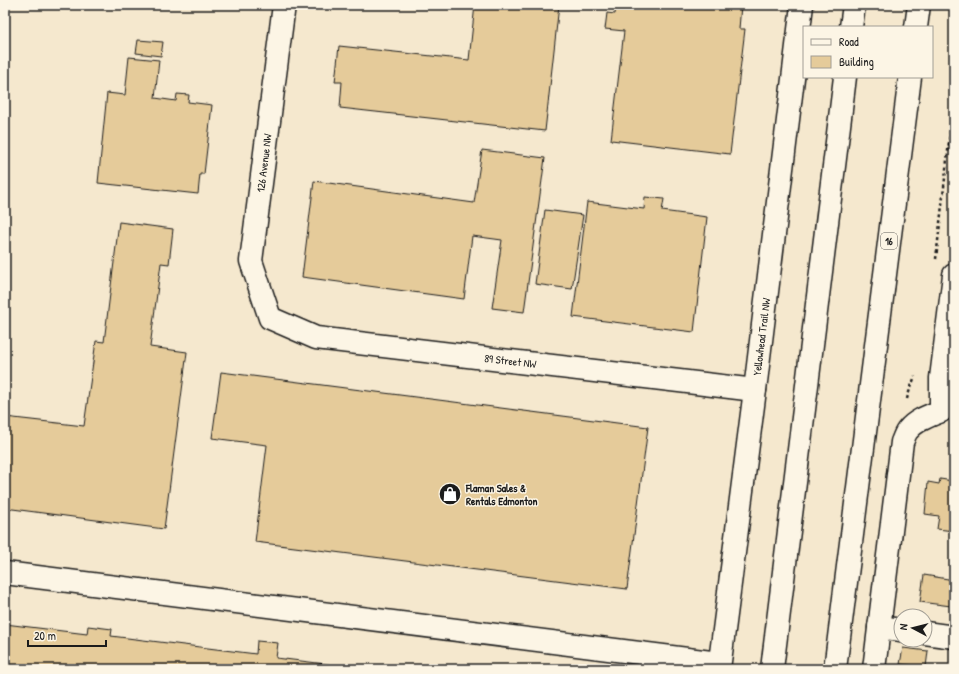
<svg xmlns="http://www.w3.org/2000/svg" width="959" height="674" font-family="'Patrick Hand',sans-serif">
	<style>
		.building { fill: #e5cb9a; stroke: #1c1c1c }
		.lines { fill: none; stroke-linecap: round; stroke-linejoin: round }
		.minor-casing { stroke: #1c1c1c; stroke-width: 25 }
		.highway-casing { stroke: #1c1c1c; stroke-width: 25 }
		.path { stroke: #1c1c1c; stroke-width: 2.5; stroke-dasharray: 3 3; stroke-linecap: butt }
		.minor { stroke: #fcf5e5; stroke-width: 22 }
		.highway { stroke: #fcf5e5; stroke-width: 22 }
		.labels { text-anchor: middle; dominant-baseline: central; stroke-width: 3; stroke-linejoin: round; paint-order: stroke }
		.shield { fill: #fcf5e5; stroke: #5f5d58; stroke-width: 1 }
		.shield-label { font-size: 10px; font-weight: bold; fill: #1c1c1c }
		.street-label { font-size: 11px; fill: #1c1c1c; stroke: #fcf5e5 }
		.poi-label { font-size: 11px; font-weight: bold; fill: #1c1c1c; stroke: #fcf5e5; text-anchor: start }
	</style>
	<rect width="100%" height="100%" fill="#f5e8ce"/>
	<filter id="ink" filterUnits="userSpaceOnUse"><feTurbulence type="fractalNoise" baseFrequency=".025" numOctaves="2"/><feDisplacementMap in="SourceGraphic" scale="8" xChannelSelector="R" yChannelSelector="G"/><feConvolveMatrix kernelMatrix="1 2 1 2 8 2 1 2 1" color-interpolation-filters="sRGB"/></filter>
	<g filter="url(#ink)">
		<!-- building -->
		<g class="building">
			<polygon points="475,5 559,5 545,131 340,108 342,82 335,82 339,46 469,60"/>
			<polygon points="616,5 741,5 739,29 745,29 730,154 611,140 624,31 605,29 607,13 615,14"/>
			<polygon points="138,40 163,42 161,56 136,53"/>
			<polygon points="129,57 159,60 155,98 176,101 177,94 189,95 188,102 212,105 204,174 200,174 198,194 98,183 107,93 125,95"/>
			<polygon points="482,150 545,158 524,312 492,308 502,240 472,236 464,299 302,277 314,181 474,203"/>
			<polygon points="645,197 664,199 662,211 707,217 694,332 573,317 587,202 644,209"/>
			<polygon points="545,210 583,215 572,289 535,284"/>
			<polygon points="119,222 173,229 169,264 161,263 150,347 187,352 164,529 5,508 5,417 84,426 96,341 104,342"/>
			<polygon points="221,372 648,427 627,589 255,542 267,445 212,438"/>
			<polygon points="940,479 953,481 954,531 937,529 939,516 925,514 928,482 939,484"/>
			<polygon points="924,575 954,580 951,606 920,602"/>
			<polygon points="5,624 87,634 88,626 112,629 111,636 256,654 257,641 278,643 276,658 367,669 5,669"/>
			<polygon points="903,648 928,651 926,667 900,664"/>
		</g>
		<g class="lines">
			<!-- minor casing -->
			<g class="minor-casing">
				<g id="minor">
					<path id="s1" d="M 284,5 L 251,261 L 270,318 L 316,338 L 755,390"/>
					<polyline points="941,411 941,378 954,275"/>
					<polyline points="5,573 719,663"/>
					<polyline points="879,627 901,630"/>
					<polyline points="925,633 954,637"/>
					<path id="s2" d="M 719,669 L 755,390 L 802,5"/>
					<path d="M 874,669 L 902,442 C 904,438 905,433 908,430 C 916,420 929,416 941,411"/>
				</g>
			</g>
			<!-- highway casing -->
			<g class="highway-casing">
				<g id="highway">
					<polyline points="851,27 854,5"/>
					<polyline points="916,27 919,5"/>
					<polyline points="772,669 845,77"/>
					<polyline points="835,669 910,77"/>
				</g>
			</g>
			<!-- path -->
			<g class="path">
				<polyline points="936,259 954,97"/>
				<polyline points="907,399 908,395 915,376"/>
			</g>
			<!-- minor -->
			<use href="#minor" class="minor"/>
			<!-- highway -->
			<use href="#highway" class="highway"/>
		</g>
	</g>
	<!-- icons -->
	<defs>
		<g id="shop-disc" transform="scale(1.15)"><circle r="9.5" fill="#1c1c1c" stroke="#fcf5e5"/><path d="M-5-2.5h2.3a2.7 3.5 0 0 1 5.4 0H5L5.5 6h-11ZM-1.5-2.5h3a1.5 2.3 0 0 0-3 0Z" fill="#fff"/></g>
	</defs>
	<g fill-rule="evenodd">
		<use href="#shop-disc" x="450" y="494"/>
	</g>
	<g class="labels">
		<!-- shield labels -->
		<rect class="shield" x="881" y="233" width="16" height="16" rx="3"/>
		<g class="shield-label">
			<text x="889" y="241">16</text>
		</g>
		<!-- street labels -->
		<g class="street-label">
			<text transform="translate(264 163) rotate(-83)">126 Avenue NW</text>
			<text stroke="none"><textPath href="#s2" startOffset="335">Yellowhead Trail NW</textPath></text>
			<text stroke="none"><textPath href="#s1" startOffset="564">89 Street NW</textPath></text>
		</g>
		<!-- poi labels -->
		<g class="poi-label">
			<text x="466" y="488">Flaman Sales &amp;<tspan x="466" dy="13">Rentals Edmonton</tspan></text>
		</g>
	</g>
	<!-- margin -->
	<rect width="959" height="674" fill="none" stroke="#fcf5e5" stroke-width="20"/>
	<rect x="10" y="10" width="939" height="654" fill="none" stroke="#1c1c1c" stroke-width="1.5" filter="url(#ink)"/>
	<!-- legend -->
	<rect x="803" y="26" width="130" height="52" fill="#fcf5e5" stroke="#a29e95"/>
	<rect x="811" y="39" width="20" height="6" fill="#fcf5e5" stroke="#a29e95"/>
	<text x="839" y="46" font-size="12" fill="#1c1c1c">Road</text>
	<rect x="811" y="56" width="20" height="12" fill="#e5cb9a" stroke="#a29e95"/>
	<text x="839" y="66" font-size="12" fill="#1c1c1c">Building</text>
	<!-- north arrow -->
	<g transform="translate(913 628) rotate(277)"><circle r="19" fill="#fcf5e5" stroke="#a29e95"/>
	<path d="M0-3L7 15L0 10L-7 15Z" fill="#1c1c1c"/>
	<text y="-6" font-size="11" font-weight="bold" text-anchor="middle" fill="#1c1c1c">N</text>
	</g>
	<!-- scale -->
	<path d="M28 640v6h78v-6" fill="none" stroke="#1c1c1c" stroke-width="2"/>
	<text x="34" y="640" font-size="12" fill="#1c1c1c" stroke="#fcf5e5" stroke-width="3" paint-order="stroke">20 m</text>
</svg>
